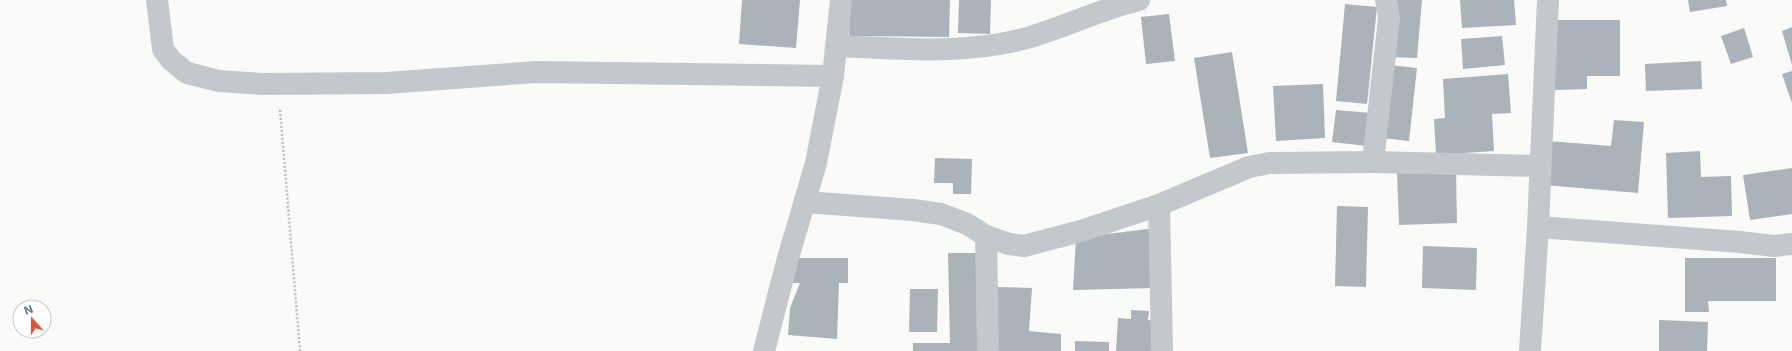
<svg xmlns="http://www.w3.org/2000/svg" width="1792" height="351" font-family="Inter,sans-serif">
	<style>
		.building { fill: #aab3b9 }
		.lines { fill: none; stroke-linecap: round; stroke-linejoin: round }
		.path { stroke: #bbbfc2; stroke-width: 2.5; stroke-dasharray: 2 2; stroke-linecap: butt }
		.minor { stroke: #c3c8cc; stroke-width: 22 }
	</style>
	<rect width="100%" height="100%" fill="#fafaf8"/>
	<!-- building -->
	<g class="building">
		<polygon points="742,0 800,0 796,48 739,44"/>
		<polygon points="850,0 950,0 949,37 849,36"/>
		<polygon points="959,0 991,0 990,34 958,33"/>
		<polygon points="1392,0 1422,0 1417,58 1388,57"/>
		<polygon points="1460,0 1514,0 1516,25 1462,28"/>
		<polygon points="1688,0 1726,0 1727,6 1690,12"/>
		<polygon points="1345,4 1377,7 1367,104 1336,101"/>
		<polygon points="1169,14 1175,61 1146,64 1141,17"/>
		<polygon points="1555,20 1620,20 1620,76 1587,76 1587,89 1555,90"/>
		<polygon points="1792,27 1792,65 1782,31"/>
		<polygon points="1744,28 1753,57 1731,64 1721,36"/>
		<polygon points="1502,36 1505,65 1463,69 1461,39"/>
		<polygon points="1232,52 1248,153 1210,158 1194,58"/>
		<polygon points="1701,61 1702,89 1646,91 1645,64"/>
		<polygon points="1390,65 1417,68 1409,141 1382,138"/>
		<polygon points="1792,71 1792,103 1782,74"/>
		<polygon points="1508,74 1511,113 1492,114 1494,151 1436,155 1434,119 1445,118 1443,79"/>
		<polygon points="1323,84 1325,138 1276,141 1273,86"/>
		<polygon points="1336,110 1371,113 1367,146 1332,142"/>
		<polygon points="1614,120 1644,122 1638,193 1544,185 1548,141 1611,146"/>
		<polygon points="1700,151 1701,177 1731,176 1732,216 1668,218 1666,153"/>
		<polygon points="935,158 972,159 971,194 953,194 953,183 934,183"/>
		<polygon points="1792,168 1792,214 1750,220 1743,175"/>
		<polygon points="1456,171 1457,223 1399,225 1397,173"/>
		<polygon points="1337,206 1368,207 1366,287 1335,286"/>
		<polygon points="1155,228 1154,288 1073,290 1076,238"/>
		<polygon points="1423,246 1477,248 1476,290 1422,288"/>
		<polygon points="948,253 979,253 981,351 913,351 913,343 950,343"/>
		<polygon points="792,258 848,258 848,283 839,283 837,339 788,335 790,308 800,283 792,283"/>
		<polygon points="1685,258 1776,258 1776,301 1708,301 1709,312 1685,312"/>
		<polygon points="996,287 1032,288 1029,331 1061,334 1061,351 996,351"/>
		<polygon points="910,289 938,289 937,332 909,332"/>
		<polygon points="1131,310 1149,311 1148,320 1155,321 1153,351 1116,351 1118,318 1131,319"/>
		<polygon points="1659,320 1708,322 1707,351 1659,351"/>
		<polygon points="1075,341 1109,342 1109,351 1075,351"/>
	</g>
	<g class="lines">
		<!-- path -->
		<polyline class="path" points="280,110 300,351"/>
		<!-- minor -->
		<g class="minor">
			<polyline points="157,0 163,49 171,60 187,73 219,81 262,84 386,83 536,72 833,76"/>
			<path d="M 837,46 C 900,49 965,55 1027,38 C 1065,27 1101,9 1139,0"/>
			<polyline points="1373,162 1540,166"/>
			<polyline points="805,202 913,210 941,214 967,224 986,236 1009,244 1024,246 1081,231 1159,205 1249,167 1270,163 1373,162 1388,27 1389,17 1386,0"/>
			<polyline points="1159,205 1162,351"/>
			<polyline points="1538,227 1740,242 1774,246 1792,244"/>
			<polyline points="986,236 988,351"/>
			<polyline points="764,351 788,258 816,163 833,76 841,0"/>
			<polyline points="1530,351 1538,227 1548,0"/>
		</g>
	</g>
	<!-- north arrow -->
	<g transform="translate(32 319) rotate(339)"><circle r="19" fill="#ffffff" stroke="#c1c8cd"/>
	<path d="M0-3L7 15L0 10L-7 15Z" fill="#e4572e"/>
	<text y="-6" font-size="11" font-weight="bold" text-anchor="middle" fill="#657683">N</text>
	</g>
</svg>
